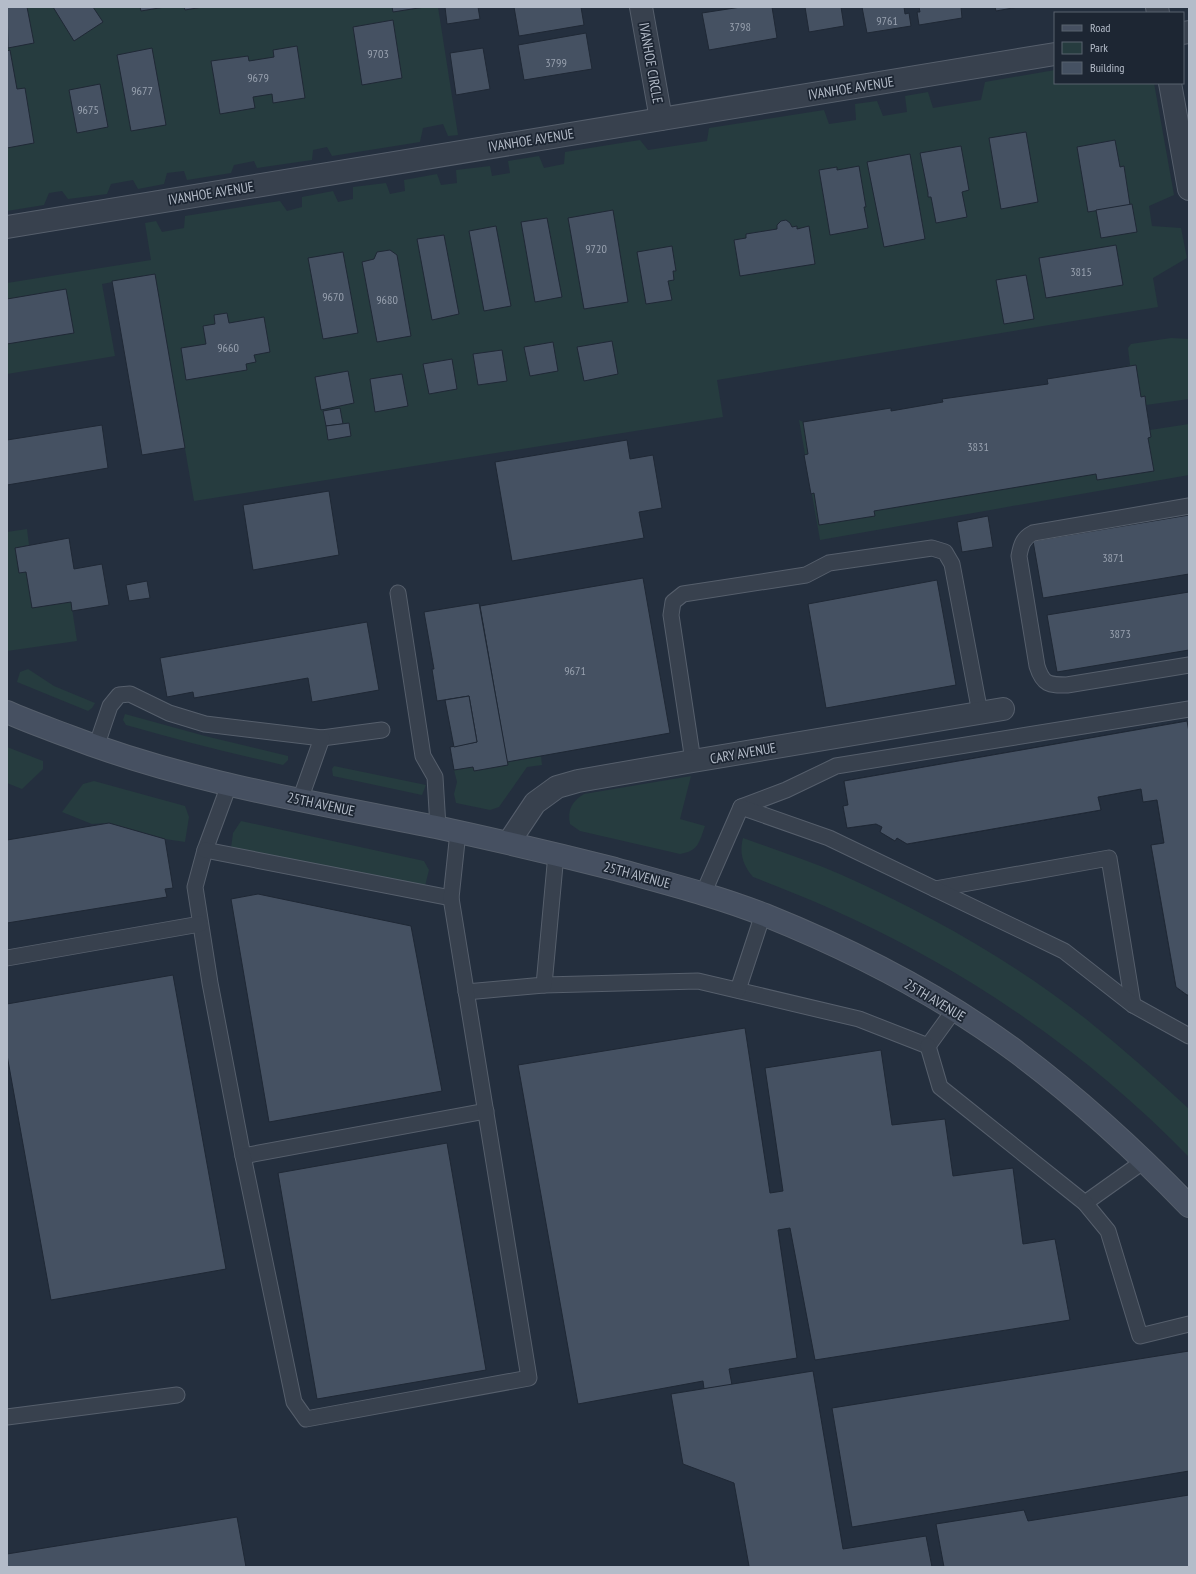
<svg xmlns="http://www.w3.org/2000/svg" width="1196" height="1574" font-family="'PT Sans Narrow',sans-serif">
	<style>
		.green { fill: #263c3f }
		.building { fill: #455162; stroke: #1f2835 }
		.lines { fill: none; stroke-linecap: round; stroke-linejoin: round }
		.lane-casing { stroke: #565f6c; stroke-width: 17 }
		.street-casing { stroke: #565f6c; stroke-width: 24 }
		.secondary-casing { stroke: #565f6c; stroke-width: 24 }
		.lane { stroke: #38414e; stroke-width: 15 }
		.street { stroke: #38414e; stroke-width: 22 }
		.secondary { stroke: #465061; stroke-width: 22 }
		.labels { text-anchor: middle; dominant-baseline: central; stroke-width: 3.5; stroke-linejoin: round; paint-order: stroke }
		.number-label { font-size: 12px; fill: #98a1af }
		.street-label { font-size: 14px; fill: #b4bcc9; stroke: #1d2633 }
	</style>
	<rect width="100%" height="100%" fill="#242f3e"/>
	<!-- green -->
	<g class="green">
		<polygon points="7,7 438,7 458,135 448,136 443,124 423,128 420,142 332,156 327,147 313,150 312,160 257,168 254,161 234,165 231,173 187,180 184,171 167,173 164,184 138,189 133,180 111,184 107,194 68,199 62,191 49,193 44,205 7,211"/>
		<polygon points="1055,70 1055,83 1154,83 1174,195 1149,206 1152,226 1181,228 1187,258 1153,278 1158,307 717,380 723,417 194,501 155,274 102,284 115,356 7,374 7,283 151,260 145,223 156,221 162,232 184,228 185,216 280,201 287,211 302,207 302,197 333,191 338,202 353,199 353,187 386,183 390,194 405,191 404,180 437,174 441,185 457,183 456,170 490,166 492,176 510,173 508,161 539,156 544,168 564,164 565,152 640,140 648,150 707,141 709,128 824,110 829,124 856,120 855,104 877,101 883,116 907,112 905,96 928,92 933,108 981,100 985,82"/>
		<polygon points="1171,338 1189,339 1189,399 1146,405 1150,430 1189,424 1189,475 820,540 799,420 803,422 891,411 969,403 1130,365 1128,348 1131,344"/>
		<polygon points="27,529 29,545 15,548 19,573 26,572 32,608 71,602 77,641 7,651 7,532"/>
		<polygon points="28,669 54,686 95,703 92,708 88,711 17,682 20,672"/>
		<path d="M 125,714 L 205,736 L 288,756 L 288,760 L 283,765 C 230,753 178,740 126,725 L 123,720 Z"/>
		<polygon points="7,747 43,761 43,769 22,789 7,783"/>
		<polygon points="541,756 542,765 527,767 499,807 490,810 456,803 454,794 457,782 454,770 473,767 474,771 507,765 507,762"/>
		<polygon points="334,766 426,785 422,795 333,776 332,769"/>
		<path d="M 691,776 L 680,819 L 705,826 C 699,842 699,851 680,854 L 580,831 L 570,824 C 567,810 572,801 584,794 Z"/>
		<polygon points="94,781 185,806 189,817 185,842 165,839 109,823 92,824 62,812 83,784"/>
		<polygon points="241,821 424,861 429,870 425,886 231,848 233,833"/>
		<path d="M 743,838 C 776,850 810,861 842,875 C 927,913 1014,962 1086,1019 C 1122,1048 1156,1078 1189,1109 L 1189,1157 C 1087,1052 963,967 829,908 C 804,897 779,887 753,877 C 743,865 739,854 743,838 Z"/>
	</g>
	<!-- building -->
	<g class="building">
		<polygon points="7,7 27,7 34,43 8,48"/>
		<polygon points="53,7 93,7 103,22 74,41"/>
		<polygon points="140,7 165,7 141,11"/>
		<polygon points="184,7 203,7 185,10"/>
		<polygon points="392,7 425,7 393,12"/>
		<polygon points="445,7 478,7 480,19 447,24"/>
		<polygon points="514,7 581,7 584,25 519,36"/>
		<polygon points="741,7 772,7 777,38 709,50 702,13"/>
		<polygon points="805,7 841,7 844,26 809,32"/>
		<polygon points="862,7 904,7 905,14 909,13 911,26 867,33"/>
		<polygon points="919,7 961,7 962,18 919,25 917,12 920,12"/>
		<polygon points="995,7 1018,7 996,11"/>
		<polygon points="393,20 402,78 362,85 353,27"/>
		<polygon points="586,33 592,69 524,80 518,45"/>
		<polygon points="297,46 305,98 273,103 272,94 253,97 255,108 220,114 211,61 248,56 249,61 274,57 273,50"/>
		<polygon points="152,48 166,125 131,131 117,55"/>
		<polygon points="483,48 490,89 456,95 450,53"/>
		<polygon points="10,50 17,89 25,88 34,143 7,148 7,51"/>
		<polygon points="100,84 108,127 77,133 69,90"/>
		<polygon points="1026,132 1038,202 1001,209 989,138"/>
		<polygon points="1115,140 1120,167 1124,166 1130,205 1088,212 1077,147"/>
		<polygon points="961,146 969,190 962,192 967,217 936,223 931,197 928,197 928,193 920,153"/>
		<polygon points="910,154 925,239 884,247 867,162"/>
		<polygon points="859,166 866,207 864,207 868,228 830,235 819,170 837,167 837,170"/>
		<polygon points="1132,204 1137,232 1101,238 1096,210"/>
		<polygon points="613,210 628,302 584,309 568,218"/>
		<polygon points="547,218 562,297 535,302 521,222"/>
		<polygon points="786,220 790,223 792,227 797,226 797,229 809,226 815,264 740,276 734,240 746,238 746,234 777,229 777,225 781,221"/>
		<polygon points="496,226 511,306 484,311 469,231"/>
		<polygon points="444,235 459,314 432,320 417,239"/>
		<polygon points="1116,245 1123,285 1046,298 1039,258"/>
		<polygon points="672,246 676,271 673,271 674,280 668,281 672,300 646,304 637,252"/>
		<polygon points="390,250 397,255 411,336 377,342 362,262 374,259 377,252"/>
		<polygon points="343,252 358,333 323,339 308,258"/>
		<polygon points="155,274 185,448 142,455 112,281"/>
		<polygon points="1026,275 1034,319 1004,324 996,280"/>
		<polygon points="66,289 74,333 7,344 7,299"/>
		<polygon points="227,313 229,323 264,317 270,352 254,355 256,362 246,364 247,370 186,380 181,348 206,344 203,326 215,324 214,315"/>
		<polygon points="612,341 618,374 584,381 577,347"/>
		<polygon points="553,342 558,371 530,376 524,347"/>
		<polygon points="502,350 507,381 478,385 473,354"/>
		<polygon points="452,359 457,389 429,394 423,364"/>
		<polygon points="1136,365 1141,397 1145,396 1146,405 1151,437 1148,438 1154,471 1097,480 1096,474 874,511 875,516 819,525 814,493 811,494 804,455 808,454 803,422 891,408 891,411 943,402 942,399 1048,384 1047,379"/>
		<polygon points="348,371 354,403 321,410 315,377"/>
		<polygon points="402,374 408,406 375,412 370,379"/>
		<polygon points="340,408 343,424 326,426 323,411"/>
		<polygon points="349,423 351,436 328,440 326,426"/>
		<polygon points="102,425 108,468 7,485 7,440"/>
		<polygon points="627,440 630,459 653,455 662,508 639,512 644,538 512,561 495,462"/>
		<polygon points="329,491 339,555 253,570 243,505"/>
		<polygon points="1189,515 1189,574 1043,598 1033,541"/>
		<polygon points="988,516 993,547 962,552 957,522"/>
		<polygon points="69,538 74,569 102,564 109,605 72,611 71,602 32,608 26,572 19,573 15,548"/>
		<polygon points="643,578 670,733 507,762 480,606"/>
		<polygon points="937,580 956,685 826,708 808,604"/>
		<polygon points="147,581 150,598 129,601 126,585"/>
		<polygon points="1189,592 1189,650 1057,672 1047,615"/>
		<polygon points="479,603 508,765 474,771 473,767 454,770 450,747 477,742 469,696 437,701 432,669 434,669 424,612"/>
		<polygon points="367,622 379,690 312,702 308,678 194,698 193,692 167,697 160,658"/>
		<polygon points="469,696 477,742 454,747 445,700"/>
		<polygon points="1187,721 1189,732 1189,995 1187,995 1176,987 1151,845 1164,843 1157,800 1143,802 1141,789 1098,797 1101,810 907,844 897,838 895,841 880,832 882,827 876,824 847,828 843,806 848,805 844,781"/>
		<polygon points="1187,721 1189,732 1189,995 1187,995 1176,987 1151,845 1164,843 1157,800 1143,802 1141,789 1098,797 1101,810 907,844 897,838 895,841 880,832 882,827 876,824 847,828 843,806 848,805 844,781"/>
		<polygon points="109,823 165,839 173,888 165,889 167,897 7,923 7,840"/>
		<polygon points="258,894 411,926 442,1091 269,1122 231,899"/>
		<polygon points="173,975 226,1269 51,1300 7,1055 7,1004"/>
		<polygon points="745,1028 770,1193 783,1191 765,1068 881,1050 892,1125 945,1119 953,1176 1013,1168 1023,1244 1055,1239 1070,1320 815,1360 790,1228 778,1230 797,1358 729,1369 732,1385 704,1389 703,1381 578,1404 518,1065"/>
		<polygon points="447,1143 486,1370 317,1399 278,1173"/>
		<polygon points="1189,1351 1189,1471 852,1527 832,1408"/>
		<polygon points="813,1371 843,1549 926,1536 932,1567 743,1567 749,1566 734,1483 683,1464 671,1394"/>
		<polygon points="1189,1495 1189,1567 944,1567 936,1524 1024,1510 1028,1521"/>
		<polygon points="237,1517 246,1567 7,1567 7,1554"/>
	</g>
	<g class="lines">
		<!-- lane casing -->
		<g class="lane-casing">
			<g id="lane">
				<path d="M 1189,506 L 1033,533 C 1023,538 1021,545 1019,556 L 1037,666 C 1043,685 1049,685 1067,685 L 1189,665"/>
				<polyline points="398,593 423,756 435,777 438,827"/>
				<polyline points="322,738 382,730"/>
				<polyline points="96,747 110,706 119,695 130,694 169,713 205,724 322,738 300,800"/>
				<polyline points="693,761 671,615 673,602 683,594 806,575 829,563 932,548 945,552 952,564 980,713"/>
				<polyline points="229,785 205,850 195,887 210,983 243,1156 486,1111"/>
				<polyline points="741,807 786,790 836,766 1189,709"/>
				<polyline points="205,850 451,898"/>
				<polyline points="935,889 1109,858 1133,1005"/>
				<polyline points="703,894 741,807 829,838 1064,951 1133,1005 1189,1036"/>
				<polyline points="7,958 200,924"/>
				<polyline points="544,985 698,981 859,1019 928,1046 954,1010"/>
				<polyline points="738,990 763,914"/>
				<polyline points="466,992 544,985 556,854"/>
				<polyline points="928,1046 940,1087 1085,1203 1144,1161"/>
				<polyline points="243,1156 294,1402 306,1419 529,1378 451,898 458,832"/>
				<polyline points="1085,1203 1108,1231 1140,1336 1189,1324"/>
				<polyline points="7,1417 177,1395"/>
			</g>
		</g>
		<!-- street casing -->
		<g class="street-casing">
			<g id="street">
				<polyline points="641,7 661,119"/>
				<polyline points="1157,7 1158,13"/>
				<polyline points="1183,33 1189,32"/>
				<polyline points="1170,83 1189,189"/>
				<polyline points="7,227 1055,54"/>
				<polyline points="509,842 535,803 557,787 578,781 693,761 1003,709"/>
			</g>
		</g>
		<!-- secondary casing -->
		<g class="secondary-casing">
			<path id="secondary" d="M 7,712 C 27,721 47,728 68,736 C 186,782 312,802 436,827 C 496,840 556,854 615,869 C 665,883 717,896 765,915 C 852,950 943,997 1018,1053 C 1079,1099 1136,1151 1189,1206"/>
		</g>
		<!-- lane -->
		<use href="#lane" class="lane"/>
		<!-- street -->
		<use href="#street" class="street"/>
		<!-- secondary -->
		<use href="#secondary" class="secondary"/>
	</g>
	<g class="labels">
		<!-- number labels -->
		<g class="number-label">
			<text x="887" y="20">9761</text>
			<text x="740" y="26">3798</text>
			<text x="378" y="53">9703</text>
			<text x="556" y="62">3799</text>
			<text x="258" y="77">9679</text>
			<text x="142" y="90">9677</text>
			<text x="88" y="109">9675</text>
			<text x="596" y="248">9720</text>
			<text x="1081" y="271">3815</text>
			<text x="333" y="296">9670</text>
			<text x="387" y="299">9680</text>
			<text x="228" y="347">9660</text>
			<text x="978" y="446">3831</text>
			<text x="1113" y="557">3871</text>
			<text x="1120" y="633">3873</text>
			<text x="575" y="670">9671</text>
		</g>
		<!-- street labels -->
		<g class="street-label">
			<text transform="translate(651 63) rotate(80)">IVANHOE CIRCLE</text>
			<text transform="translate(851 88) rotate(-9)">IVANHOE AVENUE</text>
			<text transform="translate(531 140) rotate(-9)">IVANHOE AVENUE</text>
			<text transform="translate(211 193) rotate(-9)">IVANHOE AVENUE</text>
			<text transform="translate(743 753) rotate(-10)">CARY AVENUE</text>
			<text transform="translate(321 804) rotate(12)">25TH AVENUE</text>
			<text transform="translate(637 875) rotate(15)">25TH AVENUE</text>
			<text transform="translate(935 1000) rotate(31)">25TH AVENUE</text>
		</g>
	</g>
	<!-- border -->
	<rect width="1196" height="1574" fill="none" stroke="#b4bcc9" stroke-width="16"/>
	<!-- legend -->
	<rect x="1054" y="12" width="130" height="72" fill="#1d2633" stroke="#59626f"/>
	<rect x="1062" y="25" width="20" height="6" fill="#465061" stroke="#59626f"/>
	<text x="1090" y="32" font-size="12" fill="#b4bcc9">Road</text>
	<rect x="1062" y="42" width="20" height="12" fill="#263c3f" stroke="#59626f"/>
	<text x="1090" y="52" font-size="12" fill="#b4bcc9">Park</text>
	<rect x="1062" y="62" width="20" height="12" fill="#455162" stroke="#59626f"/>
	<text x="1090" y="72" font-size="12" fill="#b4bcc9">Building</text>
</svg>
